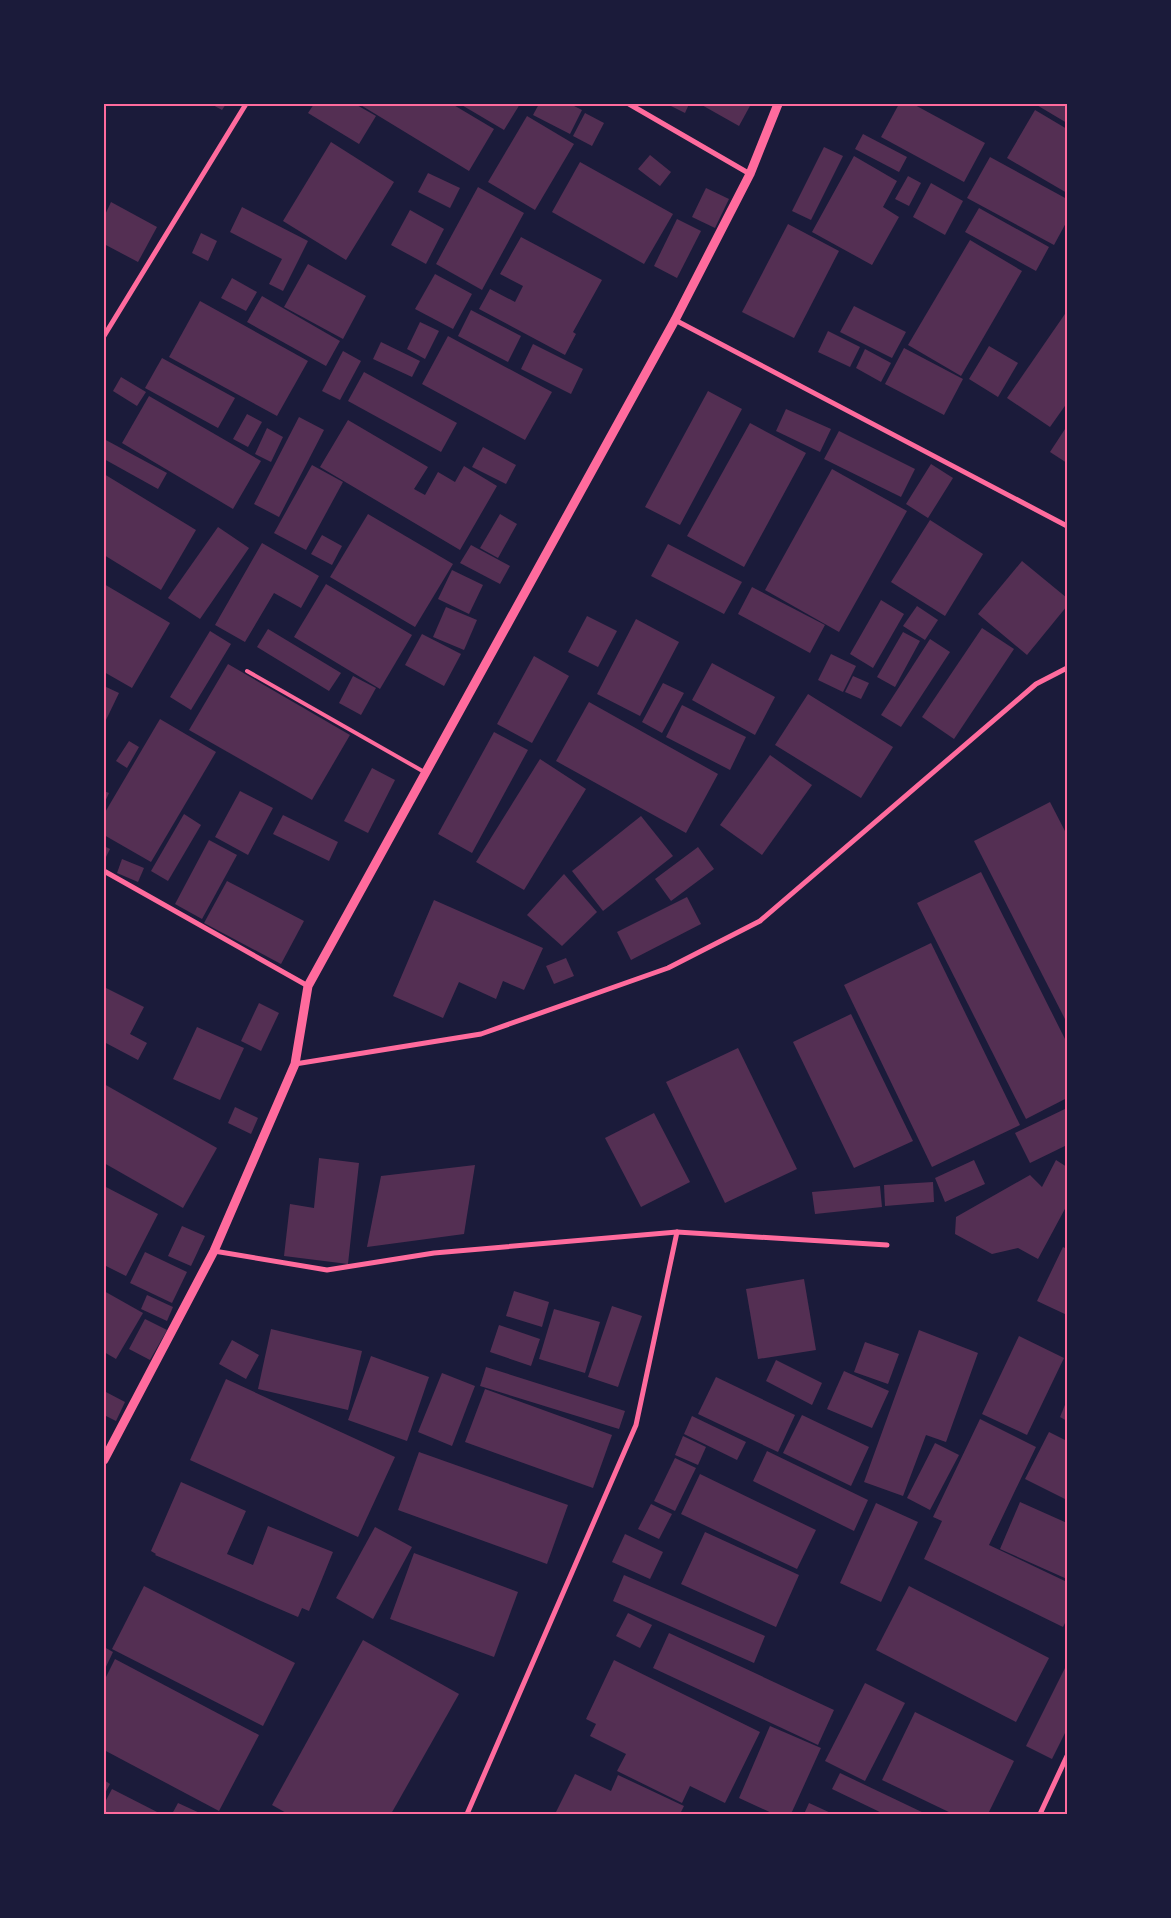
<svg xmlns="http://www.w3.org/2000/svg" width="1171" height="1918" font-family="Roboto,sans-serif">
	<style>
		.building { fill: #542f53 }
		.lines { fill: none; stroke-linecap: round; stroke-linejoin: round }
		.service { stroke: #ff6b9d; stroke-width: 4 }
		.minor { stroke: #ff6b9d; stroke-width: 5 }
		.tertiary { stroke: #ff6b9d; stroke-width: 9 }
		.neatline { fill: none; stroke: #ff6b9d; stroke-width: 2 }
	</style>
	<rect width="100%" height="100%" fill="#1b1b3a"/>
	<!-- building -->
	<g class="building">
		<polygon points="211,104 226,104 222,110"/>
		<polygon points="314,104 355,104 376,116 359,144 308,113"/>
		<polygon points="359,104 452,104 494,129 469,171"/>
		<polygon points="460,104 520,104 504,130"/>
		<polygon points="539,104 570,104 582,110 570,134 533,115"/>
		<polygon points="667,104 689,104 685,113"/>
		<polygon points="700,104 751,104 739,126"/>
		<polygon points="899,104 913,104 985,143 964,182 881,137"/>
		<polygon points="1035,104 1067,104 1067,123"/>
		<polygon points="1035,110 1067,129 1067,193 1007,158"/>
		<polygon points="585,113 604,123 592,146 573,136"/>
		<polygon points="527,116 574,144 535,210 488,182"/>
		<polygon points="863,134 907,157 899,172 855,149"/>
		<polygon points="331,142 394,182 346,260 283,221"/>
		<polygon points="824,147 843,156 811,220 792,211"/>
		<polygon points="650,155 671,172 660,186 638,169"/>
		<polygon points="854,156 897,181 883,207 899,217 872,265 812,232"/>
		<polygon points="990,157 1067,199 1067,221 1054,245 967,198"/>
		<polygon points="580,162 673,214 644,264 552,212"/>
		<polygon points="428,173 460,188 450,208 418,192"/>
		<polygon points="908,176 921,183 909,206 895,199"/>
		<polygon points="931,183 963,201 945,235 913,217"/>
		<polygon points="478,187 524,213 482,290 436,264"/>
		<polygon points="706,188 729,199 715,228 692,217"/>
		<polygon points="111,202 157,227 138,262 104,244 104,217"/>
		<polygon points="242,207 308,241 283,291 269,284 282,259 230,232"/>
		<polygon points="979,208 1049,247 1036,271 965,232"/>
		<polygon points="410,210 444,229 426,264 391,245"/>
		<polygon points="677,219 701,231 677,278 654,266"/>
		<polygon points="788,224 839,251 794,338 742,312"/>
		<polygon points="201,233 217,241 208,261 192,253"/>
		<polygon points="521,237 602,280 573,332 576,334 565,355 479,309 490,289 515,302 523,286 500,274"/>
		<polygon points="970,240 1022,271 961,376 908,345"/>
		<polygon points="308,264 366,296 343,339 284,307"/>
		<polygon points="435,274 472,294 453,329 415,309"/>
		<polygon points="232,278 257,292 246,311 221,298"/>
		<polygon points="262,296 340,341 326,366 247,322"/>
		<polygon points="200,301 308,361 277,416 169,357"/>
		<polygon points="854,306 906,332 892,358 840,332"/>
		<polygon points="471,310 521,336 508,362 458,336"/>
		<polygon points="1067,311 1067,403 1050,427 1007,398"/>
		<polygon points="420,322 439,331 425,359 407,349"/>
		<polygon points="828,331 860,347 850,367 818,352"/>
		<polygon points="448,336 552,392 525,440 422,384"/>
		<polygon points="381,342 420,361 412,377 373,359"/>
		<polygon points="533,344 583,369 571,394 521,369"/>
		<polygon points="989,346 1018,363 998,397 969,379"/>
		<polygon points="904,348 963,379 944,415 885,384"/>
		<polygon points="865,349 891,363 881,382 856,368"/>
		<polygon points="343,351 361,361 340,400 322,391"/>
		<polygon points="162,358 235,398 218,428 145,388"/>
		<polygon points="364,372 457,423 441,452 348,401"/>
		<polygon points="121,377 146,392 137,406 113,391"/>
		<polygon points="708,391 742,409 680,525 645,507"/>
		<polygon points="149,396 261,461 233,509 122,443"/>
		<polygon points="786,409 831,429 820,452 776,431"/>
		<polygon points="247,414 262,422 248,447 233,439"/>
		<polygon points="299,417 324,430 279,517 254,504"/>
		<polygon points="348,420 428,467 414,489 425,495 438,472 455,482 464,466 497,486 460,550 320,467"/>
		<polygon points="750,423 806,453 744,567 687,536"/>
		<polygon points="1067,426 1067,463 1050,452"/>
		<polygon points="267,428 283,437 271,462 255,454"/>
		<polygon points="839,431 915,469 901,497 824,459"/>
		<polygon points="104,439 167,473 158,489 104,459"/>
		<polygon points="483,447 516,465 506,484 472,467"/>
		<polygon points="931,464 953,478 928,518 906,504"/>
		<polygon points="312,465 343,482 306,550 274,533"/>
		<polygon points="832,469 907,511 839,632 765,590"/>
		<polygon points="104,474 196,530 161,590 104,555"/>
		<polygon points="368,514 453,564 415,627 330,577"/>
		<polygon points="500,514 517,524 498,558 480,548"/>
		<polygon points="930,520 983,554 945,616 891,582"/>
		<polygon points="218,527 249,548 200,619 168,598"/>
		<polygon points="322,535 342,546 332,565 311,554"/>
		<polygon points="262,543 319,576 301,608 274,593 245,642 215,625"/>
		<polygon points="668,544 742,582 724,614 651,576"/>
		<polygon points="471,545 510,566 500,584 460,563"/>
		<polygon points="1022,561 1067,598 1067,606 1027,655 978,614"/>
		<polygon points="452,570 483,585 469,614 438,599"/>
		<polygon points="104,584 170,623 132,688 104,672"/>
		<polygon points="326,584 412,635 380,689 294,637"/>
		<polygon points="752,587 825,625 810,653 738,614"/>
		<polygon points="881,600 904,614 873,668 850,654"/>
		<polygon points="917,606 938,620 925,640 903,626"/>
		<polygon points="446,607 477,620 464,650 433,637"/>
		<polygon points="587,616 617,631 598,667 568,652"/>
		<polygon points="636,619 679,642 640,716 597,694"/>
		<polygon points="982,628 1014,649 954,739 922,717"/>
		<polygon points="268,629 341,673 329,691 257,647"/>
		<polygon points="210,631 231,644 191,710 170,697"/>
		<polygon points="903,632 920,641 895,687 877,677"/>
		<polygon points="422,634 461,654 444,686 405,665"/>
		<polygon points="930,639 950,652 901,727 881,715"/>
		<polygon points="831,654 856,666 843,692 818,680"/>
		<polygon points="534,656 569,676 532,743 497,724"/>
		<polygon points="712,663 775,697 755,735 692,700"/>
		<polygon points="228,664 350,735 312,800 189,730"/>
		<polygon points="353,676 376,688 361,715 339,703"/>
		<polygon points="853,676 869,683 861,699 845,692"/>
		<polygon points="663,683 684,693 662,733 642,722"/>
		<polygon points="104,686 119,693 106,720 104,719"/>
		<polygon points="808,694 893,747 861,798 775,745"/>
		<polygon points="589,702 718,774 686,833 556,761"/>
		<polygon points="682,705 746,737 730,770 666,737"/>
		<polygon points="160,719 216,752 151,862 104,835 104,814"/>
		<polygon points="494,732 528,750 472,853 438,834"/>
		<polygon points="129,741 139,747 127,768 116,761"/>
		<polygon points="770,755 812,785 762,855 720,825"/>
		<polygon points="540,759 586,789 524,890 476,862"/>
		<polygon points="372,768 395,780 368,833 344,821"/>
		<polygon points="104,791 109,793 104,804"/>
		<polygon points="240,791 273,808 248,855 215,837"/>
		<polygon points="1050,802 1067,835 1067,1023 974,841"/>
		<polygon points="184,814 201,825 168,881 151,871"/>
		<polygon points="283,815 338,842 329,861 273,834"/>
		<polygon points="641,816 673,856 603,911 572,871"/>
		<polygon points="209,840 237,855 202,919 175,904"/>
		<polygon points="104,846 110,849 104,861"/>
		<polygon points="698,847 714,869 671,901 655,879"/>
		<polygon points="122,859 144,868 138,882 117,873"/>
		<polygon points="981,872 1067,1043 1067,1098 1026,1119 917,903"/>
		<polygon points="564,874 597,912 562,946 527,915"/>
		<polygon points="227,881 304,921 281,964 204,923"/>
		<polygon points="687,897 701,924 631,960 617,932"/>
		<polygon points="434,900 543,948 524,990 503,981 496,999 459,982 443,1018 393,996"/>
		<polygon points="931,943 1020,1125 932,1167 844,985"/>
		<polygon points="566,958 574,976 554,984 546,966"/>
		<polygon points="104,987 144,1007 130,1034 147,1043 138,1060 104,1042"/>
		<polygon points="259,1003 279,1013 261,1051 241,1041"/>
		<polygon points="851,1014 913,1141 854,1168 793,1042"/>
		<polygon points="197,1027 244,1048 220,1100 173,1079"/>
		<polygon points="738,1048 797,1169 725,1203 666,1082"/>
		<polygon points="104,1084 217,1148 183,1208 104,1163"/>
		<polygon points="235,1107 258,1118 251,1134 228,1123"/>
		<polygon points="1067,1108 1067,1145 1030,1163 1015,1133"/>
		<polygon points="654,1113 690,1182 641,1207 605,1138"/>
		<polygon points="319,1158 359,1163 348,1264 284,1256 290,1204 314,1208"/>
		<polygon points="974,1160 985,1184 945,1202 935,1178"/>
		<polygon points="1056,1160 1067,1167 1067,1205 1038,1259 1018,1248 992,1254 955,1234 956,1217 1030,1175 1042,1187"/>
		<polygon points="475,1165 464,1234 367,1247 381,1176"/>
		<polygon points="933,1182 934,1202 885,1206 884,1185"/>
		<polygon points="104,1186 158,1214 126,1276 104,1265"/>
		<polygon points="880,1186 882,1207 815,1214 812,1192"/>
		<polygon points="182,1226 205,1236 191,1266 168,1256"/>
		<polygon points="1063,1247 1067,1249 1067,1315 1037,1301"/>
		<polygon points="145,1252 187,1272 172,1303 130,1283"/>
		<polygon points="804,1279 816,1350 758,1359 746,1289"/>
		<polygon points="104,1291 143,1313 116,1359 104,1352"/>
		<polygon points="514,1291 549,1302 542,1327 506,1316"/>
		<polygon points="147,1295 173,1307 167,1321 141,1309"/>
		<polygon points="612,1306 642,1316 618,1387 588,1377"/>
		<polygon points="554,1309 600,1322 585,1373 539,1359"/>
		<polygon points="145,1319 167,1330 150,1360 129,1349"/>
		<polygon points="499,1325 540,1339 531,1366 490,1352"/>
		<polygon points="271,1329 362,1351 348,1410 258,1389"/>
		<polygon points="919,1330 978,1353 946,1442 926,1435 903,1496 864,1482"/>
		<polygon points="1019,1336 1064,1358 1027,1435 982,1414"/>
		<polygon points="232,1340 259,1355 246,1379 219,1364"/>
		<polygon points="865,1342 899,1354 888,1384 854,1372"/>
		<polygon points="371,1356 429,1377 407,1441 348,1420"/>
		<polygon points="776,1360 822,1383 812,1405 766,1381"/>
		<polygon points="486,1367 625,1411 619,1429 480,1386"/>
		<polygon points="844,1371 889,1391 872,1428 827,1409"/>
		<polygon points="442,1373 475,1386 452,1446 418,1432"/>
		<polygon points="716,1377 795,1415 778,1452 698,1414"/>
		<polygon points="226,1379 395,1457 358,1537 190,1460"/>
		<polygon points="485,1389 612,1435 593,1488 465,1442"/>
		<polygon points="104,1391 125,1402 116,1421 104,1415"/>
		<polygon points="1067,1400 1067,1421 1060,1417"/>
		<polygon points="802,1415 869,1447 851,1486 783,1453"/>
		<polygon points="692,1416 746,1442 737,1460 684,1434"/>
		<polygon points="980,1419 1036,1447 989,1545 1067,1582 1067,1619 1063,1627 924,1559 942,1521 933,1517"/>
		<polygon points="1049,1432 1067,1441 1067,1500 1025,1479"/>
		<polygon points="683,1436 706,1447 698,1465 675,1455"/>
		<polygon points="935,1443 959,1455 930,1510 907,1498"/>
		<polygon points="767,1451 868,1500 854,1531 753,1481"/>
		<polygon points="419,1452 568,1505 547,1564 398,1510"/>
		<polygon points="675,1458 696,1468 675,1511 654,1501"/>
		<polygon points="700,1474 816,1530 797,1569 681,1514"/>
		<polygon points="181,1482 246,1511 227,1554 253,1565 268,1526 333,1552 309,1611 302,1608 298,1617 155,1555 156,1554 151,1551"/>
		<polygon points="1020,1502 1067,1523 1067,1579 1000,1549"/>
		<polygon points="876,1503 918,1522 881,1602 840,1583"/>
		<polygon points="651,1504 672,1514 659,1539 638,1529"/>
		<polygon points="375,1527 412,1547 373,1619 336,1598"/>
		<polygon points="705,1532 799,1575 776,1627 681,1584"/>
		<polygon points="625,1534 663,1552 650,1579 612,1562"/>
		<polygon points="414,1553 518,1592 494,1657 390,1619"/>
		<polygon points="624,1575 765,1636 754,1663 613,1601"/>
		<polygon points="144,1586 295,1663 263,1726 112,1649"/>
		<polygon points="909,1586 1049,1658 1016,1722 876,1650"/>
		<polygon points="628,1613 652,1625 640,1648 616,1636"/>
		<polygon points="669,1633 834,1710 818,1745 653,1668"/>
		<polygon points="363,1640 459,1694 391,1814 288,1814 272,1805"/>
		<polygon points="104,1647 113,1652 104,1671"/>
		<polygon points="115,1659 259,1735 219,1811 104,1750 104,1681"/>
		<polygon points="614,1660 760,1732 725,1803 690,1786 682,1803 617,1771 626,1754 590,1736 596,1724 586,1719"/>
		<polygon points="1067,1664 1067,1729 1052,1759 1026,1746"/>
		<polygon points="865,1683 905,1703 865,1781 825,1761"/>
		<polygon points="915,1712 1014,1761 988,1814 953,1814 882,1780"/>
		<polygon points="770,1726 821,1748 791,1814 774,1814 739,1798"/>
		<polygon points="840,1773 926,1814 884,1814 832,1789"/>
		<polygon points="575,1774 611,1791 618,1775 684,1806 680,1814 555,1814"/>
		<polygon points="104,1780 110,1784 104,1795"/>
		<polygon points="112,1789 161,1814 104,1814 104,1804"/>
		<polygon points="178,1803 202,1814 172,1814"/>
		<polygon points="809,1803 833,1814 804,1814"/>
	</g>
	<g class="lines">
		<!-- service -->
		<polyline class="service" points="247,671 426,773"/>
		<!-- minor -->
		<g class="minor">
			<polyline points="629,104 750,174"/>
			<polyline points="675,320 1067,526"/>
			<polyline points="104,336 246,104"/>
			<polyline points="104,871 308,986"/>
			<polyline points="295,1064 481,1034 668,968 760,921 1036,684 1067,668"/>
			<polyline points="214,1251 327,1270 434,1253 677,1232 887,1245"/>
			<polyline points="467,1814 636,1425 677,1232"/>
			<polyline points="1040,1814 1067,1756"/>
		</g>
		<!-- tertiary -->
		<polyline class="tertiary" points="104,1460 214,1251 295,1064 308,986 675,320 750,174 778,104"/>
	</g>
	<!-- border -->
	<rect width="1171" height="1918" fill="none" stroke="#1b1b3a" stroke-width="210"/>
	<rect x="105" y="105" width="961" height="1708" class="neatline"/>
</svg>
